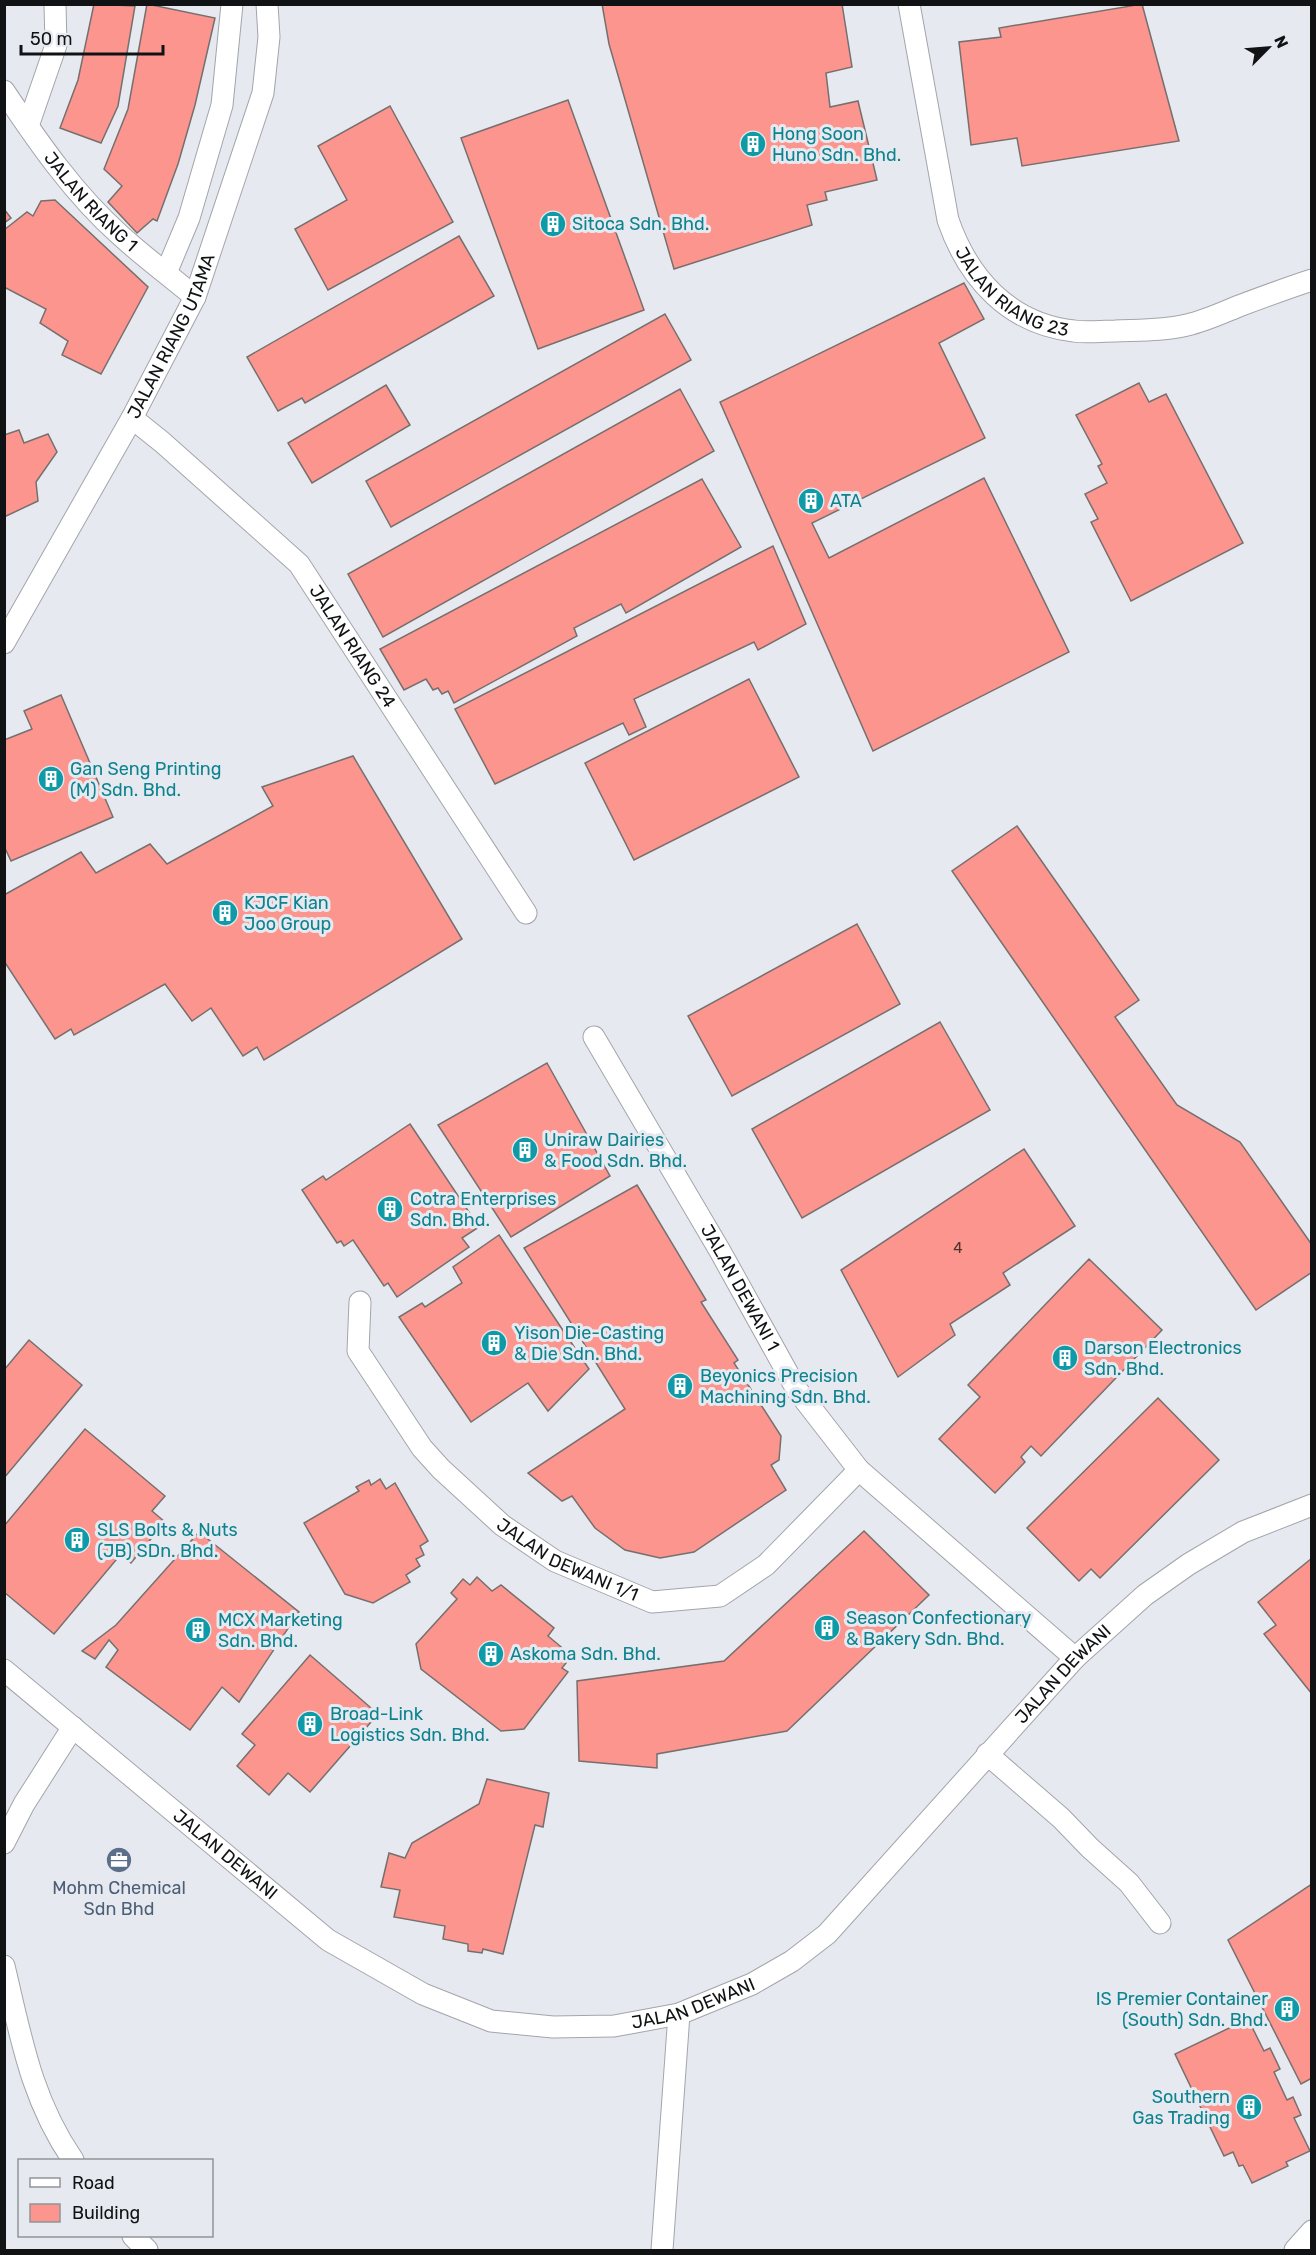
<svg xmlns="http://www.w3.org/2000/svg" width="1316" height="2255" font-family="Rubik,sans-serif">
	<style>
		.building { fill: #fc958d; stroke: #776f6f; stroke-width: 1.5 }
		.lines { fill: none; stroke-linecap: round; stroke-linejoin: round }
		.minor-casing { stroke: #a2a5ab; stroke-width: 23 }
		.minor { stroke: #fff; stroke-width: 21 }
		.labels { text-anchor: middle; dominant-baseline: central; stroke-width: 6; stroke-linejoin: round; paint-order: stroke }
		.number-label { font-size: 15px; fill: #4c3332 }
		.culture-label { font-size: 18px; fill: #0d838f; stroke: #e6eaf0; text-anchor: start }
		.street-label { font-size: 18px; fill: #111214; stroke: #e6eaf0 }
		.service-label { font-size: 18px; fill: #4e5e75; stroke: #e6eaf0 }
	</style>
	<rect width="100%" height="100%" fill="#e6eaf0"/>
	<!-- building -->
	<g class="building">
		<polygon points="94,4 135,6 118,106 101,143 60,128 78,80"/>
		<polygon points="147,4 215,18 195,105 178,164 157,221 153,219 137,233 108,202 122,186 104,169 128,109"/>
		<polygon points="602,4 842,4 852,67 826,73 830,107 858,101 877,180 825,192 827,200 807,205 812,225 674,269 609,44"/>
		<polygon points="1142,4 1179,141 1022,166 1017,138 971,145 959,42 1001,37 999,28"/>
		<polygon points="568,100 644,310 538,349 461,138"/>
		<polygon points="390,106 453,222 328,290 295,229 347,200 318,146"/>
		<polygon points="55,200 148,287 101,374 62,355 68,341 40,323 46,309 4,287 4,230 27,212 33,216 41,201"/>
		<polygon points="4,209 11,218 4,223"/>
		<polygon points="459,236 494,296 305,403 302,398 278,411 247,357"/>
		<polygon points="964,283 984,319 939,343 985,438 812,523 829,558 984,478 1069,652 873,751 720,402"/>
		<polygon points="665,314 691,360 391,527 366,481"/>
		<polygon points="1139,383 1149,402 1166,394 1243,543 1131,601 1091,522 1098,519 1085,494 1107,483 1098,466 1102,464 1076,415"/>
		<polygon points="386,385 410,425 312,483 288,443"/>
		<polygon points="680,389 714,451 383,637 348,574"/>
		<polygon points="19,430 24,443 48,434 57,452 36,482 38,501 4,517 4,435"/>
		<polygon points="702,479 741,547 626,613 621,604 574,628 577,636 454,703 448,691 442,694 438,688 433,690 426,679 404,690 380,649"/>
		<polygon points="773,546 806,624 758,650 754,642 634,699 646,727 629,735 623,723 495,784 455,709"/>
		<polygon points="749,679 799,777 634,860 585,763"/>
		<polygon points="61,695 113,817 11,861 4,846 4,740 32,729 24,711"/>
		<polygon points="353,756 462,939 264,1060 257,1047 243,1056 211,1008 192,1021 165,984 74,1035 71,1029 55,1039 4,961 4,895 81,852 96,873 150,844 167,864 273,806 262,787"/>
		<polygon points="1017,826 1139,1000 1115,1017 1177,1105 1240,1142 1312,1245 1312,1272 1256,1310 952,871"/>
		<polygon points="857,924 900,1004 732,1096 688,1016"/>
		<polygon points="940,1022 990,1110 802,1218 752,1129"/>
		<polygon points="547,1063 610,1176 511,1237 438,1125"/>
		<polygon points="410,1124 479,1227 462,1238 469,1247 397,1297 388,1283 384,1286 353,1240 344,1246 341,1241 337,1243 302,1190 323,1176 326,1180"/>
		<polygon points="1024,1149 1075,1226 1003,1273 1010,1285 950,1324 955,1335 898,1377 841,1270"/>
		<polygon points="637,1185 706,1300 701,1302 738,1360 734,1363 781,1436 779,1460 771,1465 786,1490 694,1552 660,1558 625,1550 595,1528 572,1496 562,1501 528,1473 625,1409 524,1248"/>
		<polygon points="499,1235 589,1369 548,1411 528,1383 471,1422 399,1317 422,1303 425,1307 462,1283 453,1267"/>
		<polygon points="1089,1259 1162,1330 1041,1456 1031,1446 1021,1457 1025,1462 995,1493 939,1439 980,1397 968,1385"/>
		<polygon points="29,1340 82,1385 4,1478 4,1370"/>
		<polygon points="1158,1398 1219,1460 1100,1578 1091,1569 1079,1581 1027,1528"/>
		<polygon points="85,1429 165,1496 152,1511 165,1522 131,1563 121,1554 54,1634 4,1592 4,1526"/>
		<polygon points="380,1479 386,1489 395,1483 428,1541 420,1546 424,1555 416,1559 420,1566 406,1575 410,1582 373,1603 345,1594 304,1523 359,1491 356,1487 369,1480 371,1485"/>
		<polygon points="864,1531 929,1595 787,1731 657,1754 657,1768 579,1761 577,1681 724,1661"/>
		<polygon points="199,1532 299,1612 239,1702 222,1687 190,1730 106,1667 118,1650 109,1640 95,1659 82,1651 116,1625"/>
		<polygon points="1312,1558 1312,1694 1264,1634 1276,1625 1258,1602"/>
		<polygon points="477,1577 492,1591 501,1585 554,1628 548,1636 566,1651 560,1658 566,1663 562,1668 568,1672 524,1729 501,1731 421,1669 416,1644 457,1599 451,1593 463,1579 470,1585"/>
		<polygon points="310,1655 378,1714 310,1792 288,1773 269,1795 237,1766 255,1745 242,1734"/>
		<polygon points="487,1779 549,1793 543,1827 535,1825 503,1954 483,1949 482,1953 468,1951 468,1944 443,1939 445,1926 394,1917 400,1890 381,1887 389,1853 405,1858 412,1843 479,1804"/>
		<polygon points="1312,1884 1312,2078 1301,2084 1228,1940"/>
		<polygon points="1248,2019 1264,2051 1270,2048 1280,2069 1274,2072 1287,2100 1293,2097 1301,2115 1294,2118 1310,2151 1286,2162 1288,2166 1252,2183 1243,2165 1239,2166 1233,2152 1224,2156 1175,2054"/>
	</g>
	<g class="lines">
		<!-- minor casing -->
		<g class="minor-casing">
			<g id="minor">
				<path id="s1" d="M 909,4 L 948,220 C 968,278 1009,324 1074,331 C 1087,333 1101,331 1115,331 C 1139,330 1163,331 1187,325 C 1205,321 1222,313 1239,306 C 1263,297 1287,288 1312,280"/>
				<path id="s2" d="M 4,91 C 38,142 74,194 120,235 C 144,257 170,276 195,297"/>
				<polyline points="28,126 56,45 55,4"/>
				<polyline points="166,273 189,218 222,105 232,4"/>
				<path id="s3" d="M 132,418 L 162,442 L 299,564 L 526,913"/>
				<path id="s4" d="M 4,643 L 132,418 L 195,297 L 263,93 L 269,37 L 267,4"/>
				<path id="s5" d="M 594,1037 L 720,1251 L 797,1390 L 859,1470 L 1075,1658"/>
				<path id="s6" d="M 360,1302 L 358,1351 L 422,1448 L 441,1469 L 502,1525 L 555,1561 L 652,1602 L 720,1596 L 766,1565 L 859,1470"/>
				<path id="s7" d="M 4,1670 L 328,1940 L 423,1994 L 491,2021 L 553,2027 L 614,2026 L 679,2014 L 752,1984 L 792,1961 L 827,1934 L 1075,1658 L 1145,1595 L 1189,1564 L 1243,1532 L 1312,1505"/>
				<polyline points="987,1754 1061,1818 1090,1848 1129,1883 1160,1923"/>
				<polyline points="4,1843 24,1804 73,1727"/>
				<path d="M 4,1966 C 21,2037 31,2099 73,2160"/>
				<polyline points="133,2236 147,2250"/>
				<polyline points="662,2250 679,2014"/>
				<polyline points="1295,2250 1312,2231"/>
			</g>
		</g>
		<!-- minor -->
		<use href="#minor" class="minor"/>
	</g>
	<!-- icons -->
	<defs>
		<g id="building-disc" transform="scale(1.35)"><circle r="9.5" fill="#0f9aa8" stroke="#e6eaf0"/><path d="M-4-6H4V6H1V3H-1V6H-4ZM-2.5-4.3h1.7v1.8h-1.7ZM.8-4.3h1.7v1.8H.8ZM-2.5-1h1.7V.8h-1.7ZM.8-1h1.7V.8H.8Z" fill="#fff"/></g>
		<g id="office-disc" transform="scale(1.35)"><circle r="9.5" fill="#5c6f8a" stroke="#e6eaf0"/><path d="M-6-3h4V-5.5h4V-3h4V5H-6ZM-1-4.5V-3h2v-1.5ZM-6 0V1H6V0Z" fill="#fff"/></g>
	</defs>
	<g fill-rule="evenodd">
		<use href="#building-disc" x="753" y="144"/>
		<use href="#building-disc" x="553" y="224"/>
		<use href="#building-disc" x="811" y="501"/>
		<use href="#building-disc" x="51" y="779"/>
		<use href="#building-disc" x="225" y="913"/>
		<use href="#building-disc" x="525" y="1150"/>
		<use href="#building-disc" x="390" y="1209"/>
		<use href="#building-disc" x="494" y="1343"/>
		<use href="#building-disc" x="1065" y="1358"/>
		<use href="#building-disc" x="680" y="1386"/>
		<use href="#building-disc" x="77" y="1540"/>
		<use href="#building-disc" x="827" y="1628"/>
		<use href="#building-disc" x="198" y="1630"/>
		<use href="#building-disc" x="491" y="1654"/>
		<use href="#building-disc" x="310" y="1724"/>
		<use href="#office-disc" x="119" y="1860"/>
		<use href="#building-disc" x="1287" y="2009"/>
		<use href="#building-disc" x="1249" y="2107"/>
	</g>
	<g class="labels">
		<!-- number labels -->
		<g class="number-label">
			<text x="958" y="1248">4</text>
		</g>
		<!-- culture labels -->
		<g class="culture-label">
			<text x="772" y="134">Hong Soon<tspan x="772" dy="21">Huno Sdn. Bhd.</tspan></text>
			<text x="572" y="224">Sitoca Sdn. Bhd.</text>
			<text x="830" y="501">ATA</text>
			<text x="70" y="769">Gan Seng Printing<tspan x="70" dy="21">(M) Sdn. Bhd.</tspan></text>
			<text x="244" y="903">KJCF Kian<tspan x="244" dy="21">Joo Group</tspan></text>
			<text x="544" y="1140">Uniraw Dairies<tspan x="544" dy="21">&amp; Food Sdn. Bhd.</tspan></text>
			<text x="410" y="1199">Cotra Enterprises<tspan x="410" dy="21">Sdn. Bhd.</tspan></text>
			<text x="514" y="1333">Yison Die-Casting<tspan x="514" dy="21">&amp; Die Sdn. Bhd.</tspan></text>
			<text x="1084" y="1348">Darson Electronics<tspan x="1084" dy="21">Sdn. Bhd.</tspan></text>
			<text x="700" y="1376">Beyonics Precision<tspan x="700" dy="21">Machining Sdn. Bhd.</tspan></text>
			<text x="97" y="1530">SLS Bolts &amp; Nuts<tspan x="97" dy="21">(JB) SDn. Bhd.</tspan></text>
			<text x="846" y="1618">Season Confectionary<tspan x="846" dy="21">&amp; Bakery Sdn. Bhd.</tspan></text>
			<text x="218" y="1620">MCX Marketing<tspan x="218" dy="21">Sdn. Bhd.</tspan></text>
			<text x="510" y="1654">Askoma Sdn. Bhd.</text>
			<text x="330" y="1714">Broad-Link<tspan x="330" dy="21">Logistics Sdn. Bhd.</tspan></text>
			<text x="1268" y="1999" text-anchor="end">IS Premier Container<tspan x="1268" dy="21">(South) Sdn. Bhd.</tspan></text>
			<text x="1230" y="2097" text-anchor="end">Southern<tspan x="1230" dy="21">Gas Trading</tspan></text>
		</g>
		<!-- street labels -->
		<g class="street-label">
			<text stroke="none"><textPath href="#s2" startOffset="141">JALAN RIANG 1</textPath></text>
			<text stroke="none"><textPath href="#s1" startOffset="321">JALAN RIANG 23</textPath></text>
			<text stroke="none"><textPath href="#s4" startOffset="350">JALAN RIANG UTAMA</textPath></text>
			<text stroke="none"><textPath href="#s3" startOffset="320">JALAN RIANG 24</textPath></text>
			<text stroke="none"><textPath href="#s5" startOffset="290">JALAN DEWANI 1</textPath></text>
			<text stroke="none"><textPath href="#s6" startOffset="351">JALAN DEWANI 1/1</textPath></text>
			<text stroke="none"><textPath href="#s7" startOffset="1314">JALAN DEWANI</textPath></text>
			<text stroke="none"><textPath href="#s7" startOffset="288">JALAN DEWANI</textPath></text>
			<text stroke="none"><textPath href="#s7" startOffset="810">JALAN DEWANI</textPath></text>
		</g>
		<!-- service labels -->
		<g class="service-label">
			<text x="119" y="1888">Mohm Chemical<tspan x="119" dy="21">Sdn Bhd</tspan></text>
		</g>
	</g>
	<!-- border -->
	<rect width="1316" height="2255" fill="none" stroke="#111214" stroke-width="12"/>
	<!-- legend -->
	<rect x="18" y="2159" width="195" height="78" fill="#e6eaf0" stroke="#919498" stroke-width="1.5"/>
	<rect x="30" y="2178" width="30" height="9" fill="#ffffff" stroke="#919498" stroke-width="1.5"/>
	<text x="72" y="2189" font-size="18" fill="#111214">Road</text>
	<rect x="30" y="2204" width="30" height="18" fill="#fc958d" stroke="#919498" stroke-width="1.5"/>
	<text x="72" y="2219" font-size="18" fill="#111214">Building</text>
	<!-- north arrow -->
	<g transform="translate(1268 48) rotate(65)" stroke="#e6eaf0" stroke-width="4.5" paint-order="stroke">
	<path d="M0-4.5L10 22L0 15L-10 22Z" fill="#111214"/>
	<text y="-9" font-size="16" font-weight="bold" text-anchor="middle" fill="#111214">N</text>
	</g>
	<!-- scale -->
	<path d="M21 45v9h142v-9" fill="none" stroke="#111214" stroke-width="3"/>
	<text x="30" y="45" font-size="18" fill="#111214" stroke="#e6eaf0" stroke-width="4.5" paint-order="stroke">50 m</text>
</svg>
